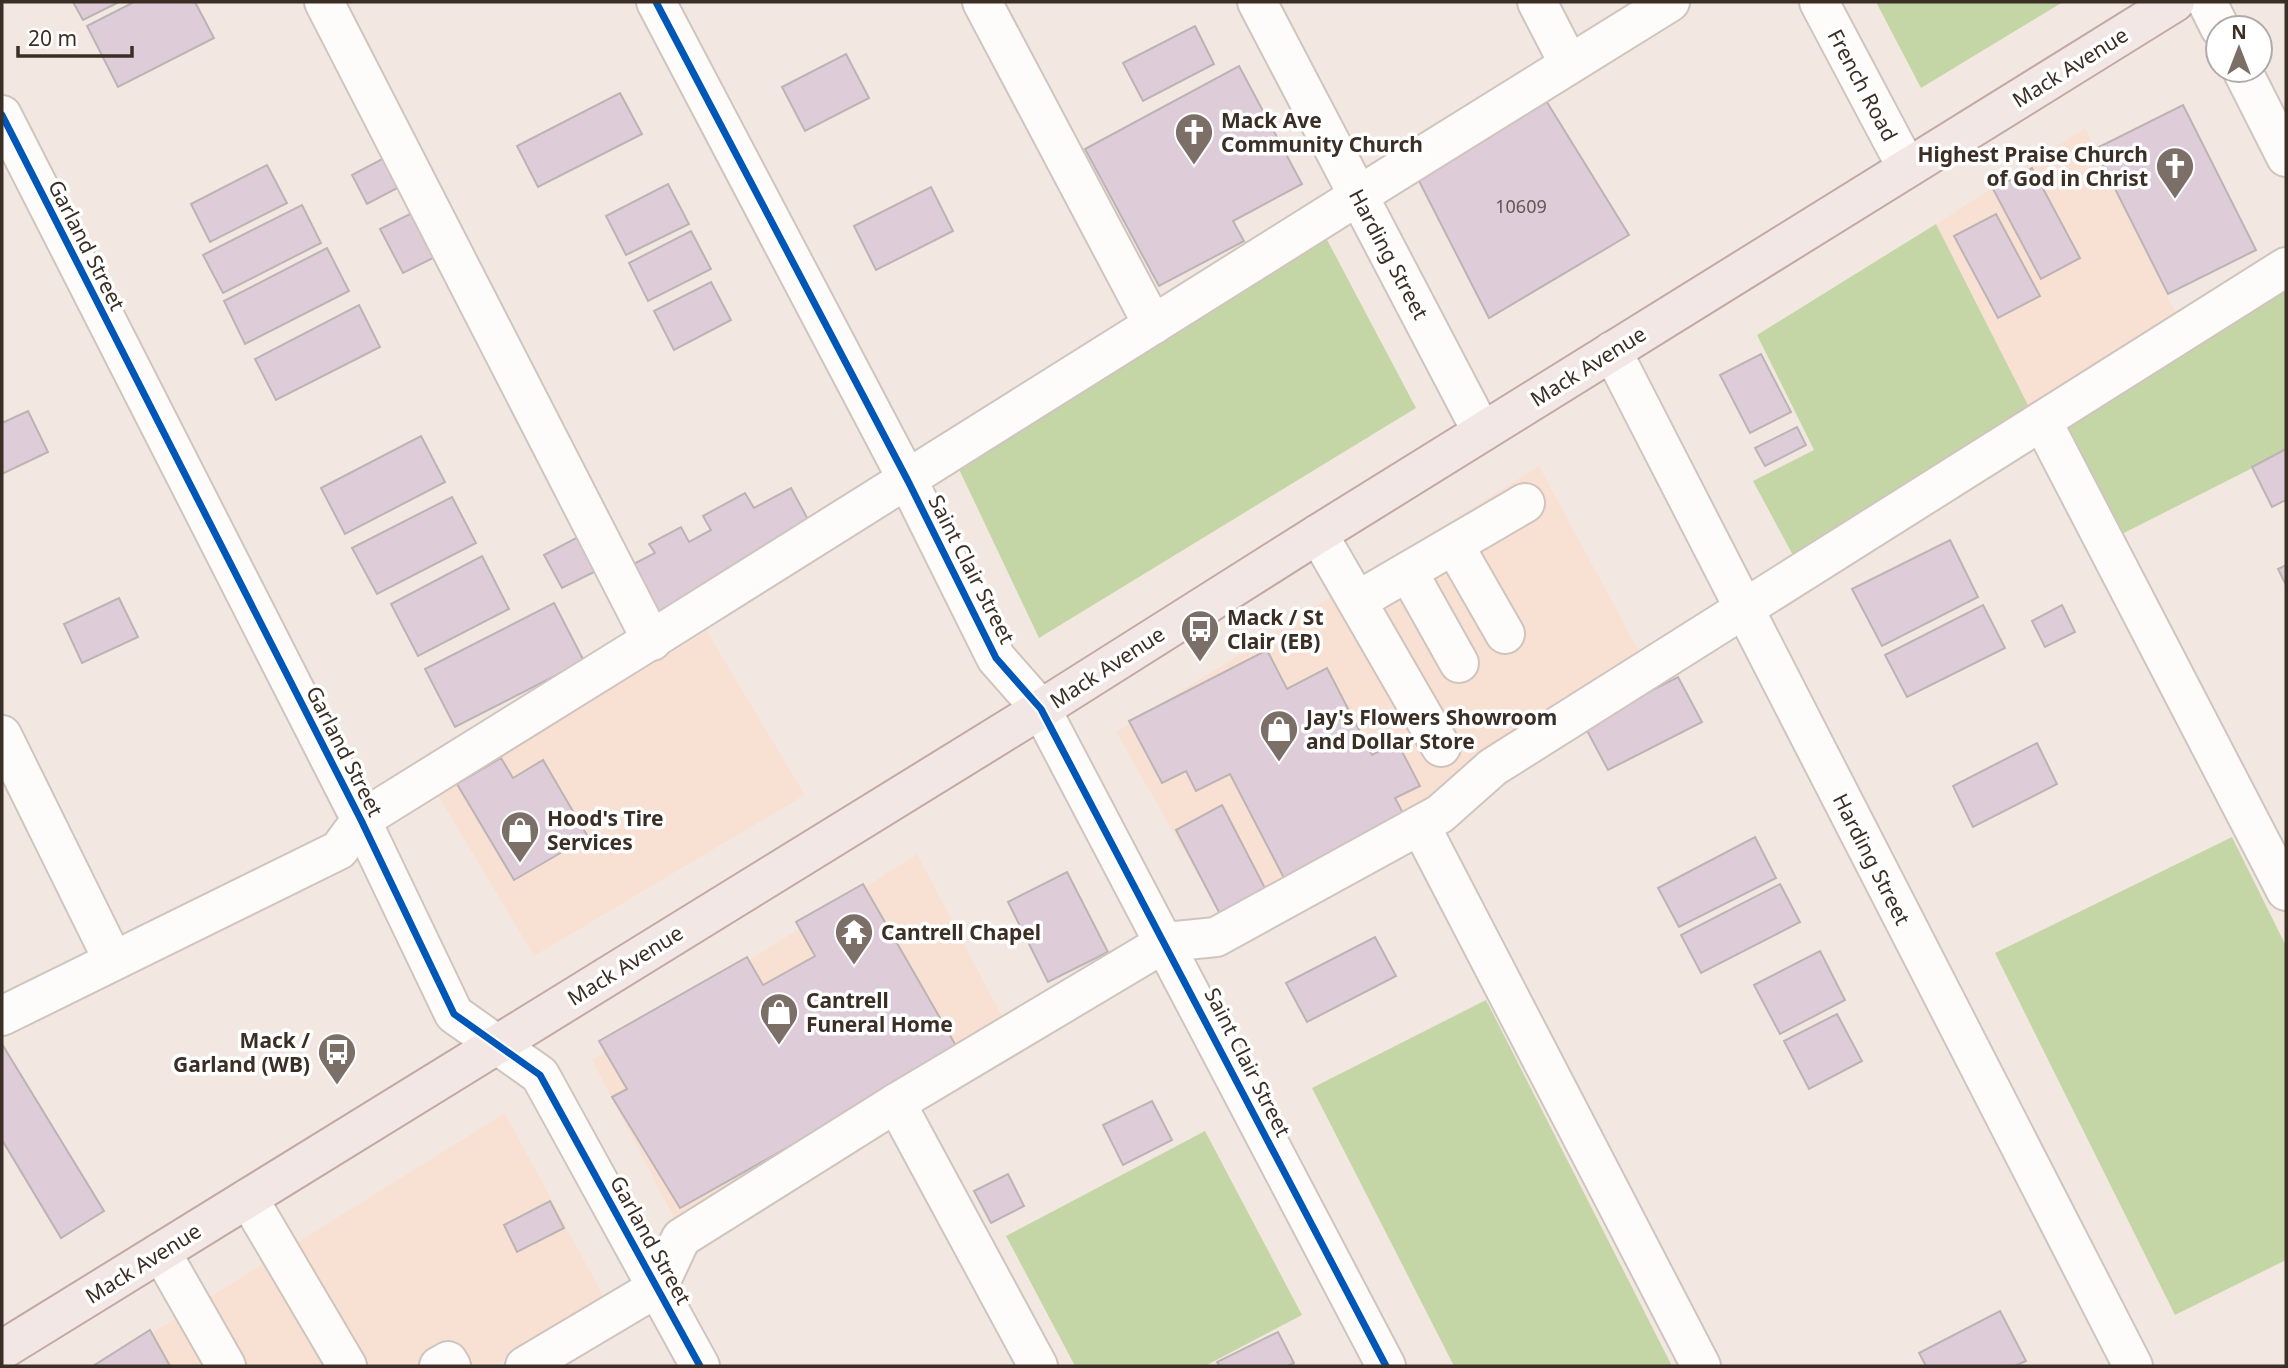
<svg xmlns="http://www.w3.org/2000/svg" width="2288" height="1368" font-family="'Noto Sans',sans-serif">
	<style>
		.built { fill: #f8e1d2 }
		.green { fill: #c4d6a6 }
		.building { fill: #deccd9; stroke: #bcb3b5; stroke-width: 2 }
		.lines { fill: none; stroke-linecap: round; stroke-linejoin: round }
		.minor-casing { stroke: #d0c5be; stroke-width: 42 }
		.major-casing { stroke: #c1a9a4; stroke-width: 42 }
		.minor { stroke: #fdfcfa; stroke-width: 38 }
		.major { stroke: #f3e7e6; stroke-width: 38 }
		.cycleway-casing { stroke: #fff; stroke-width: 11 }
		.cycleway { stroke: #0057b8; stroke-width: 7 }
		.labels { text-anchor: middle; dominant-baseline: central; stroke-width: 7; stroke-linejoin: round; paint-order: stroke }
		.number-label { font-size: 18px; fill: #645652 }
		.street-label { font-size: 21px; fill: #3b2e25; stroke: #fff }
		.poi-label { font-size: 21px; font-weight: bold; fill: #3b2e25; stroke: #fff; text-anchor: start }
	</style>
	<rect width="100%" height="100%" fill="#f3e8e1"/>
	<!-- built -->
	<g class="built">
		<polygon points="2085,128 2178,318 2031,411 1936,224"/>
		<polygon points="1539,466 1641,655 1440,804 1226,924 1116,732"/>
		<polygon points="707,631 805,795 534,956 436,792"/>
		<polygon points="917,854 1005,1022 675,1220 592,1060"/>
		<polygon points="505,1113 607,1303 492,1366 99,1366"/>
	</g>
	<!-- green -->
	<g class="green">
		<polygon points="1876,2 2063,2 1921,88"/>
		<polygon points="1936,224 2031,411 1795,559 1753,481 1814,450 1757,335"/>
		<polygon points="1324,234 1416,408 1039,638 957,465"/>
		<polygon points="2286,291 2286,451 2120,535 2063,429"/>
		<polygon points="2232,837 2286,946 2286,1260 2175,1315 1995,953"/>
		<polygon points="1486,1000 1672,1366 1454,1366 1312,1088"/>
		<polygon points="1205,1131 1302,1315 1205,1366 1075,1366 1006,1236"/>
	</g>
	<!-- building -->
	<g class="building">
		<polygon points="73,2 119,2 83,20"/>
		<polygon points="134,2 195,2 214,38 118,87 87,26"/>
		<polygon points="1195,26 1214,64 1143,101 1123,63"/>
		<polygon points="846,54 869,98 805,131 782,87"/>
		<polygon points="1239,66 1302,184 1233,221 1244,241 1159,286 1085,149"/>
		<polygon points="620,93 642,134 538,187 517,146"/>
		<polygon points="1545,99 1629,235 1489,318 1417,177"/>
		<polygon points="2183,105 2256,250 2168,294 2095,149"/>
		<polygon points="384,158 399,187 367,204 352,175"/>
		<polygon points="267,165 287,203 210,242 191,204"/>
		<polygon points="2032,168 2080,258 2041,279 1993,189"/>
		<polygon points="668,184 689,224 626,255 606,216"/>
		<polygon points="931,187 953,231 876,270 854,226"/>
		<polygon points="302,205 321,243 223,293 203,255"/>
		<polygon points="414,212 437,256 403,273 380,229"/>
		<polygon points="1996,214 2040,296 1998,318 1954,236"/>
		<polygon points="691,231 711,269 648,301 629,263"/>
		<polygon points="327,248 349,291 245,344 224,301"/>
		<polygon points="711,282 731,320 674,350 654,311"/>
		<polygon points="359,305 380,347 276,400 255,359"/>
		<polygon points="1761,354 1791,412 1750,433 1720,375"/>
		<polygon points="28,411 48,452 2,474 2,423"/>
		<polygon points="1797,427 1806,445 1765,466 1755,448"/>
		<polygon points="421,436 445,482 345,534 321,488"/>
		<polygon points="2286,449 2286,500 2272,507 2252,467"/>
		<polygon points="791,488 812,527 656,613 630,566 655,553 649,544 681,527 689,542 711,530 703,516 745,493 754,508"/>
		<polygon points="452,497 476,543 377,594 352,548"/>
		<polygon points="578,537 596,571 562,588 544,555"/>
		<polygon points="1950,540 1978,597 1882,646 1852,589"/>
		<polygon points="482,556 509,609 418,656 391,604"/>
		<polygon points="2286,565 2286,585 2278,569"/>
		<polygon points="119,598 138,637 82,663 64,624"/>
		<polygon points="554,603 584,661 455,727 425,669"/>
		<polygon points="1983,605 2005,648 1907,697 1885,655"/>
		<polygon points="2062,605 2075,632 2045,647 2032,621"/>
		<polygon points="1267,650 1287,689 1327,668 1372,755 1397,742 1420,786 1395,798 1404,815 1284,878 1230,774 1196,791 1186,771 1162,783 1129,721"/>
		<polygon points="1678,677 1702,722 1608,770 1584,725"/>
		<polygon points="2037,743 2057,784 1973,827 1953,786"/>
		<polygon points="501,758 513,778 543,760 588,837 514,880 457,784"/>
		<polygon points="1222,805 1267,892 1221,916 1176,830"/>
		<polygon points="1755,837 1776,878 1679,927 1658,888"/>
		<polygon points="1067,872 1108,952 1048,982 1008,902"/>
		<polygon points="863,884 959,1051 680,1208 612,1097 627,1089 599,1041 747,957 763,985 815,956 796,922"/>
		<polygon points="1780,884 1800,922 1701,973 1681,935"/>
		<polygon points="1375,937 1396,976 1307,1022 1286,983"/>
		<polygon points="1820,951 1845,1000 1780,1034 1754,985"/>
		<polygon points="1837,1014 1862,1061 1809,1089 1784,1041"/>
		<polygon points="2,1044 104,1211 61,1238 2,1140"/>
		<polygon points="1152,1101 1172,1140 1123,1165 1103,1125"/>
		<polygon points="1008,1174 1024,1206 991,1223 974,1191"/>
		<polygon points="550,1201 564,1228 517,1252 504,1225"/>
		<polygon points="2000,1311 2026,1361 2015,1366 1926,1366 1919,1353"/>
		<polygon points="150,1330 170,1366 93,1366"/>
		<polygon points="1278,1332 1294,1363 1288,1366 1220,1366 1217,1362"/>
	</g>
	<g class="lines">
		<!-- minor casing -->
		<g class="minor-casing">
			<g id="minor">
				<polyline points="324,2 652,641"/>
				<polyline points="656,2 908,481 996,658 1041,709 1386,1366"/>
				<polyline points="982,2 1153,325"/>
				<polyline points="1257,2 1482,432"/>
				<polyline points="1537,2 1569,64"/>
				<polyline points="1819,2 1907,168"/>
				<polyline points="2207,2 2220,28"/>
				<polyline points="2242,70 2286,157"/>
				<polyline points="2,115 361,820 454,1014 540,1075 700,1366"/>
				<polyline points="1612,351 2133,1366"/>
				<polyline points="2042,421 2286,891"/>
				<polyline points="1318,534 1441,747"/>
				<polyline points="1454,545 1505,634"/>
				<polyline points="1408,572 1459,663"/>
				<polyline points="1359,600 1525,503"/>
				<polyline points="2,735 113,960"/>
				<polyline points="1420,825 1701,1366"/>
				<path d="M 2,1016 L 339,850 L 361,820 C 799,550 1232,272 1670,2"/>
				<polyline points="896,1103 1038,1366"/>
				<polyline points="248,1198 347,1366"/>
				<polyline points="161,1252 226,1366"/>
				<polyline points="439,1366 448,1361 451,1366"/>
				<polyline points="525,1366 658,1287 681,1238 896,1103 1166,942 1216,937 1440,814 1493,767 2286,267"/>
			</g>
		</g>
		<!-- major casing -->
		<g class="major-casing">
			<polyline id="major" points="2,1350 1041,709 1318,534 2175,2"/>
		</g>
		<!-- minor -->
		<use href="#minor" class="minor"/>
		<!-- major -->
		<use href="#major" class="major"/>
		<!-- cycleway casing -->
		<g class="cycleway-casing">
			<g id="cycleway">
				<polyline points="656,2 908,481 996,658 1041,709 1386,1366"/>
				<polyline points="2,115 361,820 454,1014 540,1075 700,1366"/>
			</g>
		</g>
		<!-- cycleway -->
		<use href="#cycleway" class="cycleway"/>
	</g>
	<!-- icons -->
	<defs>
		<g id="church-pin" transform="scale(2.0125)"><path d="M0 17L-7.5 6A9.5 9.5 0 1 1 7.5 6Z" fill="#7b6f67" stroke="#fff"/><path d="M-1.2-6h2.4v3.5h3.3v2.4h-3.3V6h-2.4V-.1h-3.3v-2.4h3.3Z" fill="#fff"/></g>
		<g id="bus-pin" transform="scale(2.0125)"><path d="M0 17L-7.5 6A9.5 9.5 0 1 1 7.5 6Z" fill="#7b6f67" stroke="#fff"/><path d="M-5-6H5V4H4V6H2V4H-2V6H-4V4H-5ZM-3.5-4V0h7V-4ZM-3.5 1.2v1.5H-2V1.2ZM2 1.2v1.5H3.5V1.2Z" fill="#fff"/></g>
		<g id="shop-pin" transform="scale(2.0125)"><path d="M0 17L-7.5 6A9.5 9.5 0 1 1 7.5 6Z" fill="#7b6f67" stroke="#fff"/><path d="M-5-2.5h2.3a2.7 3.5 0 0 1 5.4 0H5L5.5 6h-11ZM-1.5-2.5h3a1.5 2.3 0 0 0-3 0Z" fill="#fff"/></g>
		<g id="temple-pin" transform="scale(2.0125)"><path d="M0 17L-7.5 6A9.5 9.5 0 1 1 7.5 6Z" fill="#7b6f67" stroke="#fff"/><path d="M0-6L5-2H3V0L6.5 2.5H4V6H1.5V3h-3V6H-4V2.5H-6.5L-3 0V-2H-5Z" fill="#fff"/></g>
	</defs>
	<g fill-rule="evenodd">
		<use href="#church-pin" x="1194" y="132"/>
		<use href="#church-pin" x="2175" y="166"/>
		<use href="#bus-pin" x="1200" y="629"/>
		<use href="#shop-pin" x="1279" y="729"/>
		<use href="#shop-pin" x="520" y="830"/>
		<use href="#temple-pin" x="854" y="932"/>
		<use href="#shop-pin" x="779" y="1012"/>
		<use href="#bus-pin" x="337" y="1052"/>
	</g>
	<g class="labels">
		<!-- number labels -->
		<g class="number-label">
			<text x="1521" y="206">10609</text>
		</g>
		<!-- street labels -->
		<g class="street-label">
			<text transform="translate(2070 67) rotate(-32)">Mack Avenue</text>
			<text transform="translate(1863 85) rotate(62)">French Road</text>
			<text transform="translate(87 245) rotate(63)">Garland Street</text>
			<text transform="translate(1389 254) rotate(62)">Harding Street</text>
			<text transform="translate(1588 366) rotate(-32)">Mack Avenue</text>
			<text transform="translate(972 569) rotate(63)">Saint Clair Street</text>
			<text transform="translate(1107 667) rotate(-33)">Mack Avenue</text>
			<text transform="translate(345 751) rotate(63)">Garland Street</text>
			<text transform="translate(1872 859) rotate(63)">Harding Street</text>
			<text transform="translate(625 965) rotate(-32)">Mack Avenue</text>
			<text transform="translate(1248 1062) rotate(63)">Saint Clair Street</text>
			<text transform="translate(651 1240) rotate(61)">Garland Street</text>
			<text transform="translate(143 1263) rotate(-32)">Mack Avenue</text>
		</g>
		<!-- poi labels -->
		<g class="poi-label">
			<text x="1221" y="120">Mack Ave<tspan x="1221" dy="24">Community Church</tspan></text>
			<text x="2148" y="154" text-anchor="end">Highest Praise Church<tspan x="2148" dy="24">of God in Christ</tspan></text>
			<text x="1227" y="617">Mack / St<tspan x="1227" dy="24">Clair (EB)</tspan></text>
			<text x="1306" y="717">Jay's Flowers Showroom<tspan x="1306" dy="24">and Dollar Store</tspan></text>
			<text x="547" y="818">Hood's Tire<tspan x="547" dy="24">Services</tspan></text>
			<text x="881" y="932">Cantrell Chapel</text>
			<text x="806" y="1000">Cantrell<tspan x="806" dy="24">Funeral Home</tspan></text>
			<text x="310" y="1040" text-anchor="end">Mack /<tspan x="310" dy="24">Garland (WB)</tspan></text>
		</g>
	</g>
	<!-- border -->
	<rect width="2288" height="1368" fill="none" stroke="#3b2e25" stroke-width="7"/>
	<!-- north arrow -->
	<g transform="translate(2239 49)"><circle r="33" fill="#ffffff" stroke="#b1aba8" stroke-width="2"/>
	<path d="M0-5L12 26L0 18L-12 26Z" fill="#7b6f67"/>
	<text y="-10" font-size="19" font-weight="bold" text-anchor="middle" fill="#3b2e25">N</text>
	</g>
	<!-- scale -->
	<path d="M18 46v10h114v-10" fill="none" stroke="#3b2e25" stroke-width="3.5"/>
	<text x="28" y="46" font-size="21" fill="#3b2e25" stroke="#ffffff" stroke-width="5" paint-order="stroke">20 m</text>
</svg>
